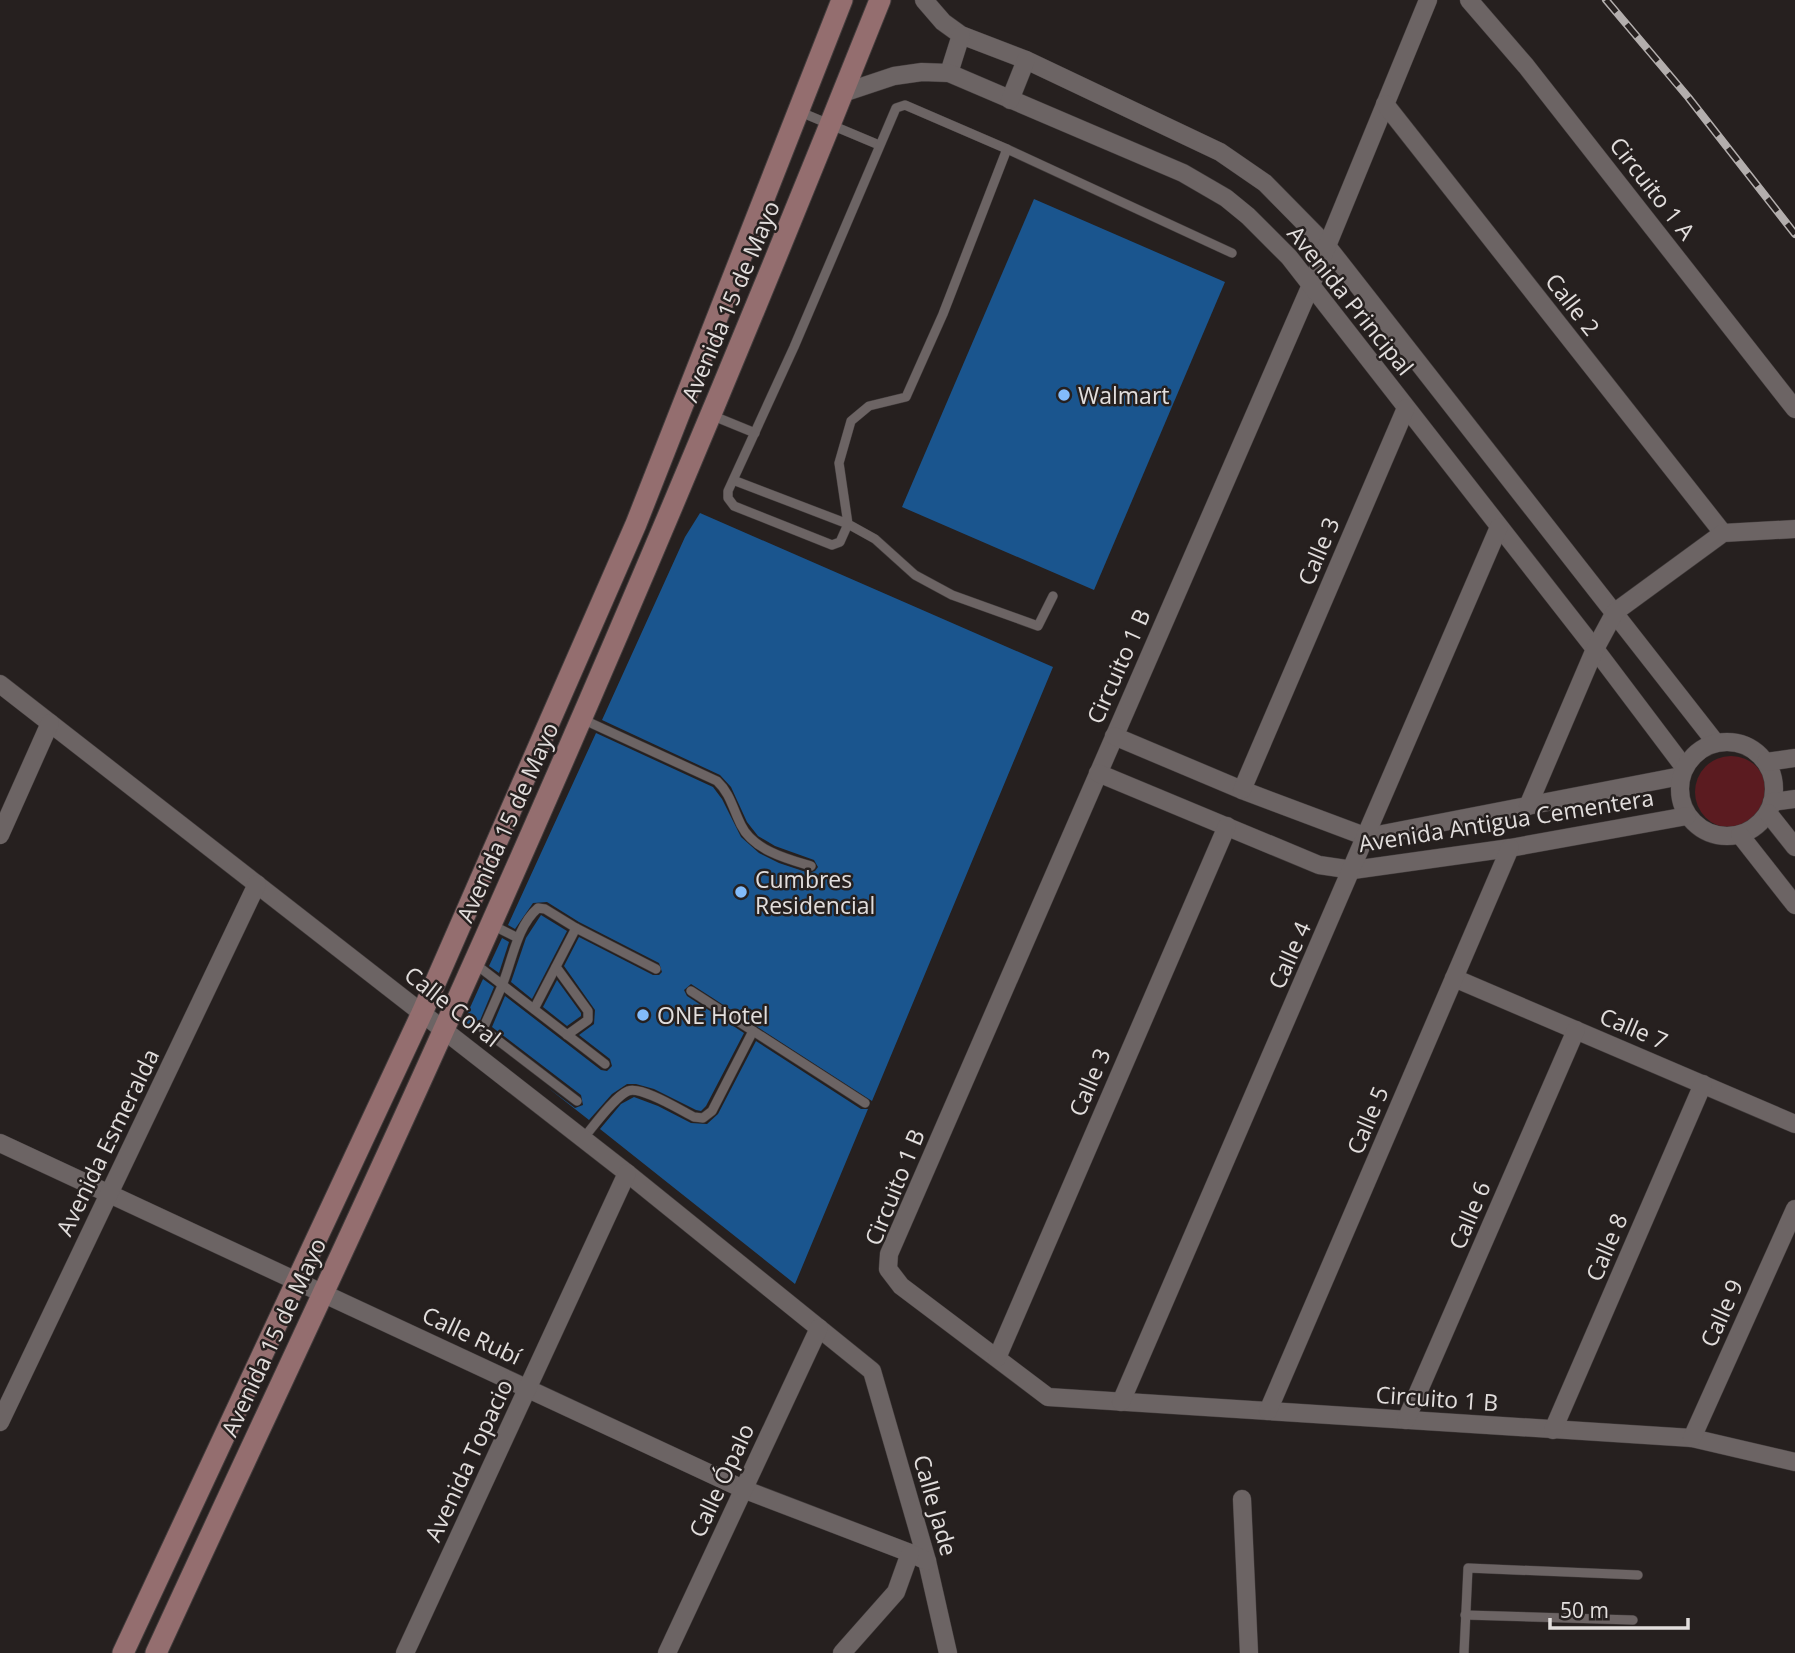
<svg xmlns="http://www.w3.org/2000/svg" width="1795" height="1653" font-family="'Open Sans',sans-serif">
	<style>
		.green { fill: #5b1b20 }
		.building { fill: #1a558e }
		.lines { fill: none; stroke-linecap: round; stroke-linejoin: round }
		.lane-casing { stroke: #423c3c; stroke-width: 10 }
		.street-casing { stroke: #423c3c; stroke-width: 19 }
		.secondary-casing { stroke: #423c3c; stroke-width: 23 }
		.lane { stroke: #6c6464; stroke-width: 9 }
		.street { stroke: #6c6464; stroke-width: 18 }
		.secondary { stroke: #946e6f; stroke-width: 21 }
		.rail-casing { stroke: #b3aead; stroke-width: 8 }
		.rail { stroke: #26201f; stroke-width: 5; stroke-dasharray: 16; stroke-linecap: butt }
		.poi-dot { fill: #83bcfa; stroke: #26201f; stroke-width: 2.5 }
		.labels { text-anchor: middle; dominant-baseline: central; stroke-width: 5; stroke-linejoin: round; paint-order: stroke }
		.street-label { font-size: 23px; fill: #e2dedd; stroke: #26201f }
		.poi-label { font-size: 23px; fill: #e2dedd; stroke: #26201f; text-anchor: start }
	</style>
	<rect width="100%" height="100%" fill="#26201f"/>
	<!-- green -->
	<circle class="green" cx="1731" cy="792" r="36"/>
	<!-- building -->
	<g class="building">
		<polygon points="1034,199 1225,282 1094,590 902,507"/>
		<polygon points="700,513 1053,667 872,1101 691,984 684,990 687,996 744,1033 706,1106 701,1111 696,1110 654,1089 636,1084 627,1084 612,1094 589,1120 547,1087 575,1108 583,1105 581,1095 492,1027 505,996 601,1070 607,1071 612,1066 610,1059 579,1035 594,1024 595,1010 564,966 579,937 653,975 659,975 662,972 659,963 579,922 547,902 533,903 515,929 508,925 596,733 713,787 722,799 741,837 759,853 779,863 809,873 815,871 818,867 814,860 775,846 758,836 747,822 731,787 720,775 602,720 685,537"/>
		<polygon points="541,915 567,931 532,999 511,982 526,938"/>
		<polygon points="502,938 509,942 499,973 489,966"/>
		<polygon points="483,979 494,987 476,1030 464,1021"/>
		<polygon points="557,980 581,1013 581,1016 567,1026 543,1007"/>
		<polygon points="756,1041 861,1109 868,1109 795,1284 600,1129 621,1104 634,1097 658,1106 691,1123 707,1124 718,1114"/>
	</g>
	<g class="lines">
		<!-- lane casing -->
		<g class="lane-casing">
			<g id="lane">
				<polyline points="798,111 879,145"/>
				<polyline points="1007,149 1232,253"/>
				<polyline points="711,415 755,433"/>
				<polyline points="733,480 848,524 840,542 832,545 734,506 728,498 728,491 794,347 896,108 905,105 1007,149 943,314 906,397 869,406 851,421 839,463 848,524 875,539 915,575 952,595 1038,626 1053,596"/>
				<path d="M 582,719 L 717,781 C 730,793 733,809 741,825 C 753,850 787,859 811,866"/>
				<polyline points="492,925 518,938"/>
				<polyline points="576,928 656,969"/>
				<polyline points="474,963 605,1064"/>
				<polyline points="556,967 588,1011 588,1020 567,1035"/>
				<polyline points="691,991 865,1103"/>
				<path d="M 534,1009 L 576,928 L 545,909 L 538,908 C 516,927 512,963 501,988 C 495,1002 489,1015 483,1029 L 577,1101"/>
				<path d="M 582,1140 C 593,1127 614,1097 628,1091 C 642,1086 680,1110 694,1117 L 703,1118 L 712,1111 L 753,1031"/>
				<polyline points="1465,1615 1633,1620"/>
				<polyline points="1464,1653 1468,1568 1638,1575"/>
			</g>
		</g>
		<!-- street casing -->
		<g class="street-casing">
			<g id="street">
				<polyline points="924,0 943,22 961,35 1026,60 1220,152 1265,183 1327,246 1716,743"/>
				<polyline points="1428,0 1311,285 889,1254 888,1269 901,1286 1048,1397 1692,1438 1795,1462"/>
				<polyline points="1469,0 1526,66 1795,409"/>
				<polyline points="949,73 961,35"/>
				<polyline points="843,93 894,76 922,72 949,73 1183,173 1226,198 1248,216 1289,257 1595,649 1684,767"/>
				<polyline points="1010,100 1026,60"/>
				<polyline points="1385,104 1723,533"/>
				<polyline points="0,684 627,1173 872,1371 927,1561 948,1653"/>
				<polyline points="1114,736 1242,790 1367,837 1681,776"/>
				<circle cx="1727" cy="789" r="47"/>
				<polyline points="1766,762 1795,758"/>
				<polyline points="1098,773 1319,865 1353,870 1510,848 1687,816"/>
				<polyline points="1242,790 1406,408"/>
				<polyline points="1772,802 1795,799"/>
				<polyline points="1528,806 1595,649 1615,612 1723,533 1795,529"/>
				<polyline points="1768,813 1795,847"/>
				<polyline points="0,835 50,723"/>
				<polyline points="1740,835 1795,905"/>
				<polyline points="1454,978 1795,1124"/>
				<polyline points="0,1143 743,1489 910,1553 927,1561"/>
				<polyline points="997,1358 1227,826"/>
				<polyline points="1121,1402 1499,527"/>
				<polyline points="1268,1411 1510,848"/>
				<polyline points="1406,1420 1576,1030"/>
				<polyline points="0,1422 257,884"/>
				<polyline points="1553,1430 1703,1084"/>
				<polyline points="1692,1438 1795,1209"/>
				<polyline points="1242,1499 1249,1653"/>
				<polyline points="405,1653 627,1173"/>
				<polyline points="667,1653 819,1328"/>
				<polyline points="842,1653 896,1592 910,1553"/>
			</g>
		</g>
		<!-- secondary casing -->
		<g class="secondary-casing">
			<g id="secondary">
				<polyline points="123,1653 422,1013 636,524 842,0"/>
				<path d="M 156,1653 C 252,1444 351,1237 445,1027 C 598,688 742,346 880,0"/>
			</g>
		</g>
		<!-- lane -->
		<use href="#lane" class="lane"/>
		<!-- street -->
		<use href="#street" class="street"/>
		<!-- secondary -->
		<use href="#secondary" class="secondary"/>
		<!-- rail casing -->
		<g class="rail-casing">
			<polyline id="rail" points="1606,0 1688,97 1795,234"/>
		</g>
		<!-- rail -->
		<use href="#rail" class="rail"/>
	</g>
	<!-- markers -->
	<g class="poi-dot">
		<circle cx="1064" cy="395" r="7"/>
		<circle cx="741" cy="892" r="7"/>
		<circle cx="643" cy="1015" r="7"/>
	</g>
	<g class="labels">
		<!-- street labels -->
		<g class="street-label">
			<text transform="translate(1653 188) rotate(52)">Circuito 1 A</text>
			<text transform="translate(1351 300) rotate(51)">Avenida Principal</text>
			<text transform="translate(730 301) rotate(-67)">Avenida 15 de Mayo</text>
			<text transform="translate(1573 304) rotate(52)">Calle 2</text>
			<text transform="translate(1318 551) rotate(-67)">Calle 3</text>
			<text transform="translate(1118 666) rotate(-66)">Circuito 1 B</text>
			<text transform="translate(1506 820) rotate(-9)">Avenida Antigua Cementera</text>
			<text transform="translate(507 822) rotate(-66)">Avenida 15 de Mayo</text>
			<text transform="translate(1289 955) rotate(-66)">Calle 4</text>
			<text transform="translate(453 1006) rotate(38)">Calle Coral</text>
			<text transform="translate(1634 1028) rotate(23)">Calle 7</text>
			<text transform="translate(1089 1082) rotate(-67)">Calle 3</text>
			<text transform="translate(1367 1120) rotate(-67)">Calle 5</text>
			<text transform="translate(107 1142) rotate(-64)">Avenida Esmeralda</text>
			<text transform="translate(894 1187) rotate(-68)">Circuito 1 B</text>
			<text transform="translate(1469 1215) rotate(-67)">Calle 6</text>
			<text transform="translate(1606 1247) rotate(-67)">Calle 8</text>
			<text transform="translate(1721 1313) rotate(-66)">Calle 9</text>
			<text transform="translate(472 1335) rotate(25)">Calle Rubí</text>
			<text transform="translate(273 1337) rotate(-65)">Avenida 15 de Mayo</text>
			<text transform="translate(1437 1398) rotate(4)">Circuito 1 B</text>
			<text transform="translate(468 1460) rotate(-65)">Avenida Topacio</text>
			<text transform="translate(721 1480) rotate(-65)">Calle Ópalo</text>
			<text transform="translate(936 1505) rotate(74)">Calle Jade</text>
		</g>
		<!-- poi labels -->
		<g class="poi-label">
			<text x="1078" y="395">Walmart</text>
			<text x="755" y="879">Cumbres<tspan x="755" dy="26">Residencial</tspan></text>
			<text x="657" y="1015">ONE Hotel</text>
		</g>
	</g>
	<!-- scale -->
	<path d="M1550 1618v10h138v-10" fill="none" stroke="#e2dedd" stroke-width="3.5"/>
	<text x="1560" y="1618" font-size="21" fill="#e2dedd" stroke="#26201f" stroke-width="5" paint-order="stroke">50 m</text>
</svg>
